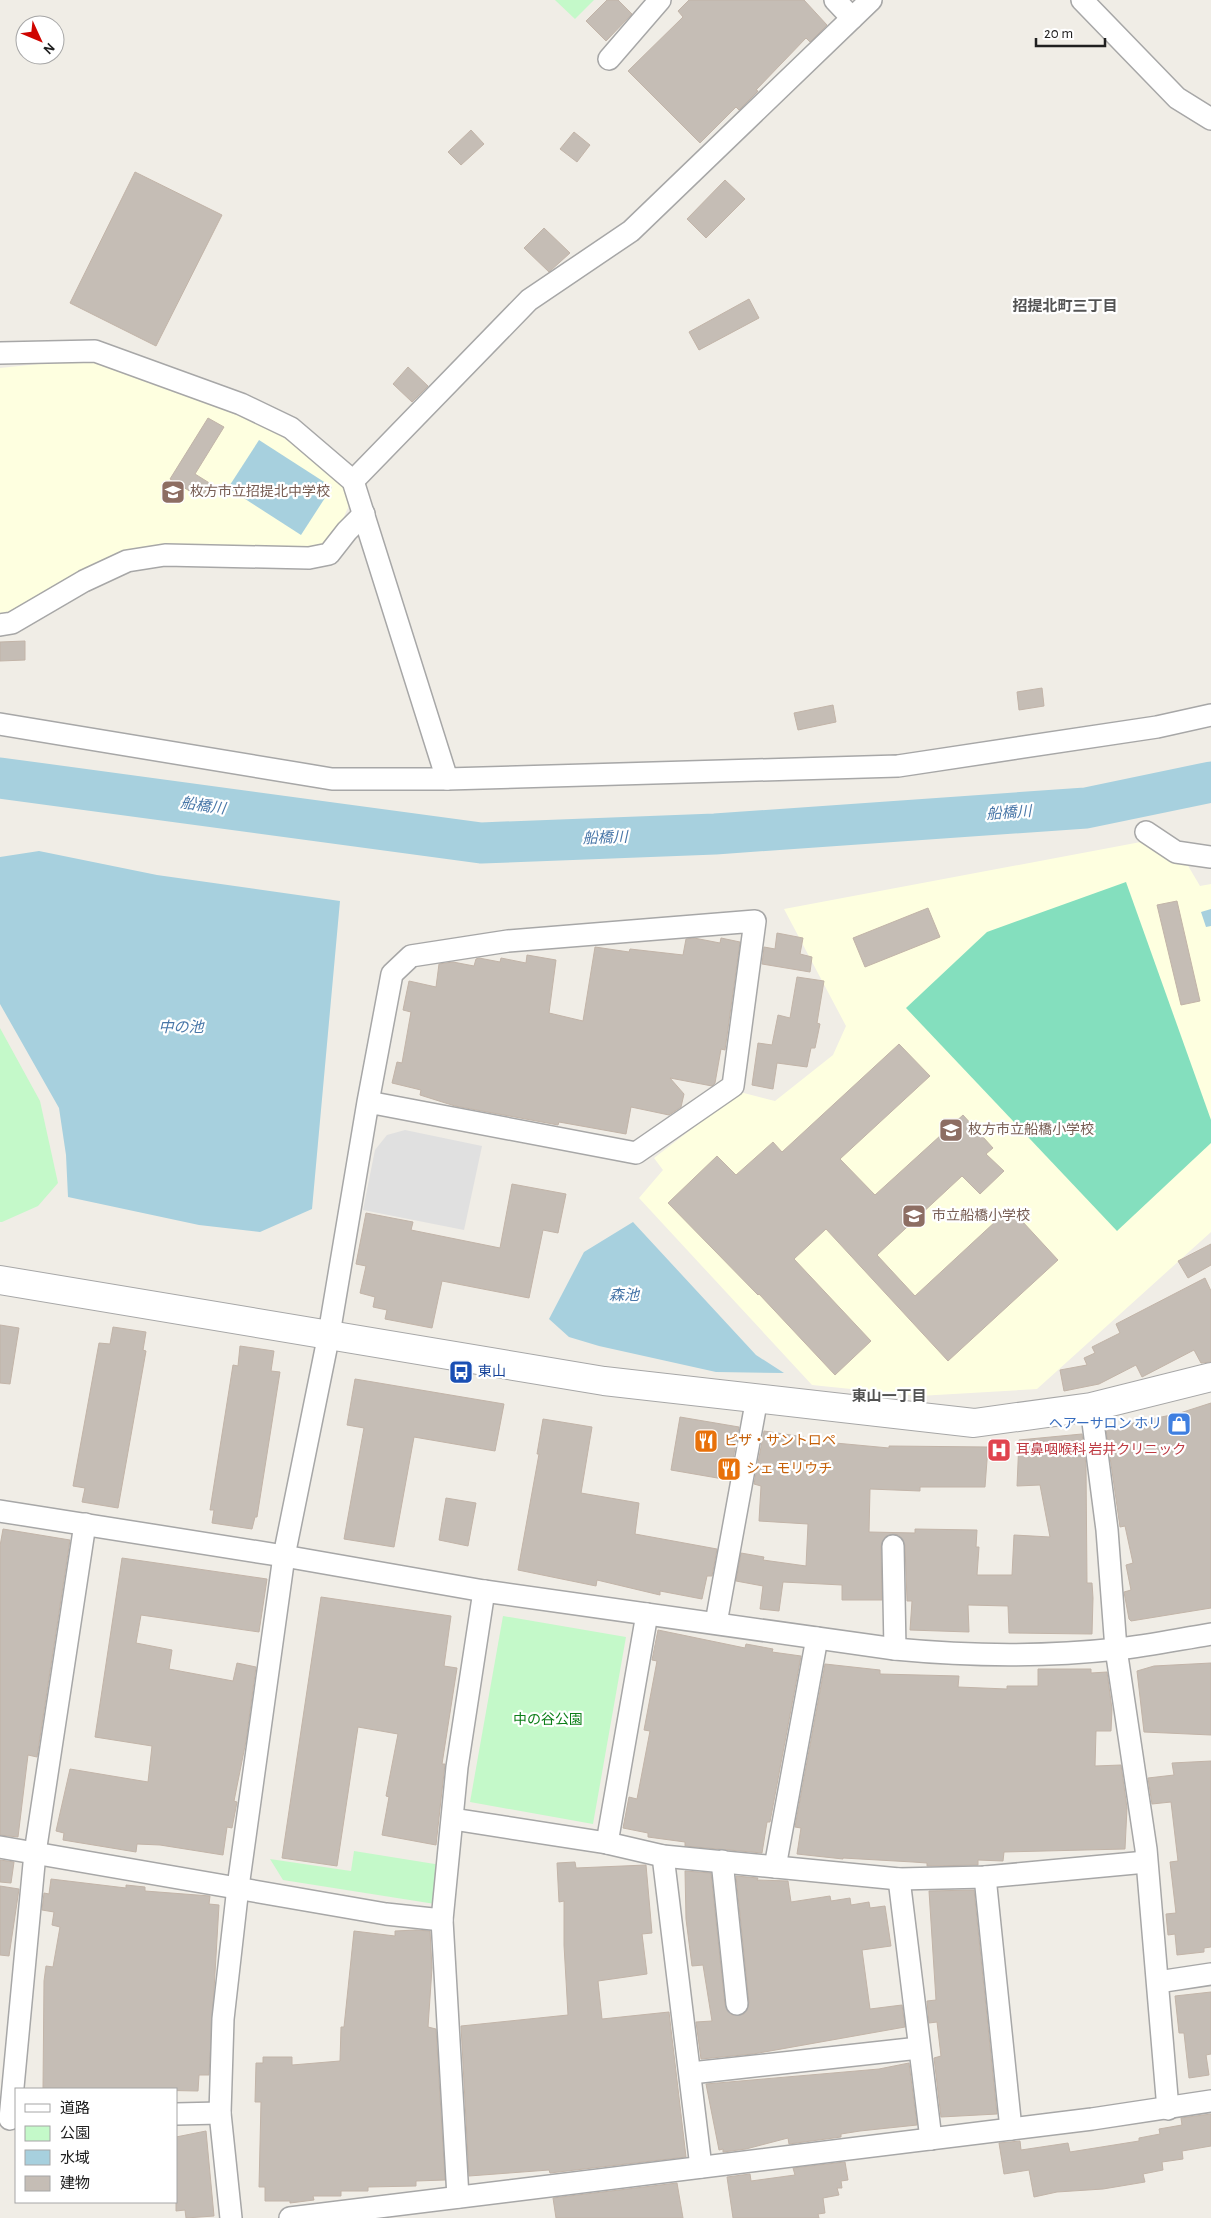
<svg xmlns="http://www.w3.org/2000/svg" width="1211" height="2218" font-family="'Alegreya Sans','Noto Sans JP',sans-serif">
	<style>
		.education { fill: #feffe0 }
		.park { fill: #c4f9c9 }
		.pitch { fill: #84dfbe }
		.parking { fill: #e0e0e0 }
		.water { fill: #a7d0de }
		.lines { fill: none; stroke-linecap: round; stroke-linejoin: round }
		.river { stroke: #a7d0de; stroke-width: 41 }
		.building { fill: #c5bdb5; stroke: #c2b4a8 }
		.minor-casing { stroke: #a7a7a7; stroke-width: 24 }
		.tertiary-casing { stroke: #a7a7a7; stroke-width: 30 }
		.minor { stroke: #fff; stroke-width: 21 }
		.tertiary { stroke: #fff; stroke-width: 28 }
		.labels { text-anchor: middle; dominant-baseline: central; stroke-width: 4.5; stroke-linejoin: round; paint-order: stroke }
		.education-label { font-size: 14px; fill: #785e54; stroke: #fff; text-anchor: start }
		.transit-label { font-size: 14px; fill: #164399; stroke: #fff; text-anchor: start }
		.shop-label { font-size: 14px; fill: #366cbe; stroke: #fff; text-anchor: end }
		.food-label { font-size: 14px; fill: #c56008; stroke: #fff; text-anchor: start }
		.health-label { font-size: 14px; fill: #be3a42; stroke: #fff; text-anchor: start }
		.park-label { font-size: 14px; fill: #0c7f18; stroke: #fff }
		.neighbourhood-label { font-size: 15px; font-weight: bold; fill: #535353; stroke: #fff }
		.water-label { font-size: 15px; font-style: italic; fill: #4876a8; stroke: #fff }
	</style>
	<rect width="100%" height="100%" fill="#f0ede6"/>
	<!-- education -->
	<g class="education">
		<polygon points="96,358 271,429 343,480 350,503 336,535 325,549 190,545 12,615 0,616 0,368"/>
		<polygon points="1146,841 1172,862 1187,864 1200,886 1211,884 1211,1232 1037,1389 919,1396 812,1385 639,1198 663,1170 654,1158 740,1092 775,1101 833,1055 846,1026 784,909"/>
	</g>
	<!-- park -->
	<g class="park">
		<polygon points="555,0 594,0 575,19"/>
		<polygon points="0,1028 40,1101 58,1183 38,1206 2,1222 0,1222"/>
		<polygon points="503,1616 626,1637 593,1824 470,1802"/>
		<polygon points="354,1851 441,1865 435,1904 283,1880 270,1859 351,1871"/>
	</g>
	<!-- pitch -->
	<polygon class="pitch" points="1126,882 1211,1120 1211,1143 1117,1231 906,1008 987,932"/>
	<!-- parking -->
	<polygon class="parking" points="405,1130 482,1146 464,1230 363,1210 375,1150 387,1135"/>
	<!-- water -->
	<g class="water">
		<polygon points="259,440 332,487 301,535 228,488"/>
		<polygon points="39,851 157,875 340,901 312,1209 260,1232 199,1225 68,1197 66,1155 59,1108 0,1004 0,857"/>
		<polygon points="1211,909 1211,926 1206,927 1201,912"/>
		<polygon points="633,1222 756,1355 784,1373 716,1372 599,1346 569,1337 549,1319 584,1252"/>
	</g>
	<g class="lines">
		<!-- river -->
		<polyline class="river" points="0,778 481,843 715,834 1086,808 1211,782"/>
	</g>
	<!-- building -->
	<g class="building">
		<polygon points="607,0 618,0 632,14 606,41 586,21"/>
		<polygon points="689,0 804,0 827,25 810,42 806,38 756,90 758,91 739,110 736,107 700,143 628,71 683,17 678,11"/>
		<polygon points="471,130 484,144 461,165 448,152"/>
		<polygon points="574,132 590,145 577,162 560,149"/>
		<polygon points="135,172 222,215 156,346 70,303"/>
		<polygon points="725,180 745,199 706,238 687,219"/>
		<polygon points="544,228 570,253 549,272 524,248"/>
		<polygon points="749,299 759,318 699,350 689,332"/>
		<polygon points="408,367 428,386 412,402 393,384"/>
		<polygon points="208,418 224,427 195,474 211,484 201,498 170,479"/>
		<polygon points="25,641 25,660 0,661 0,642"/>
		<polygon points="1042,688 1044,706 1019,710 1017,692"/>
		<polygon points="833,705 836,722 798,730 794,713"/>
		<polygon points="1177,901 1200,1001 1181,1005 1157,905"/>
		<polygon points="928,908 940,937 865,967 853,938"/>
		<polygon points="777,933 803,938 800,954 812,957 810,972 762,964 764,947 775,949"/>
		<polygon points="694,938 720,943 721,938 740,942 725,1050 721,1049 715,1083 712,1086 670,1078 684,1094 681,1107 669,1115 631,1107 626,1134 559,1122 558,1125 455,1106 420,1095 421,1090 392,1083 397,1062 402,1063 411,1012 403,1010 409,981 436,987 439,964 453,962 474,966 476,959 479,958 500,962 501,958 526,963 527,955 556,960 549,1013 583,1021 595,947 629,952 630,949 683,955 686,939"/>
		<polygon points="797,977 824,981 817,1023 820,1024 815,1048 811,1048 807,1067 777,1063 773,1089 752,1085 758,1043 772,1045 778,1015 790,1018"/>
		<polygon points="899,1044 930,1076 840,1159 875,1195 963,1115 993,1148 986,1154 1004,1171 980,1194 962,1176 877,1255 915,1296 1010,1208 1058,1260 948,1361 826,1229 794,1259 871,1341 835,1375 759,1294 758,1295 668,1203 717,1156 736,1175 773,1142 782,1152"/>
		<polygon points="512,1184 566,1194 558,1233 543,1230 529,1298 442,1281 432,1328 385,1319 387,1310 373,1307 375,1297 360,1293 366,1266 356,1264 366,1213 413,1222 411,1230 500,1248"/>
		<polygon points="1211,1244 1211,1265 1188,1278 1178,1261"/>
		<polygon points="1205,1278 1211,1291 1211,1362 1201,1363 1194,1350 1142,1377 1136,1365 1099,1384 1064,1391 1060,1370 1087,1365 1084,1358 1095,1353 1092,1347 1120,1333 1116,1324"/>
		<polygon points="0,1325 19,1328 10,1384 0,1383"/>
		<polygon points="113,1327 146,1332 143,1350 146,1351 118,1508 82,1502 85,1488 73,1486 99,1343 110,1344"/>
		<polygon points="240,1346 274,1351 271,1371 280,1372 257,1517 255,1517 252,1529 212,1523 214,1510 210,1510 233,1365 238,1366"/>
		<polygon points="355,1379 504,1404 495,1451 414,1437 394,1547 344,1539 364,1428 347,1425"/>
		<polygon points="1211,1403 1211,1608 1131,1621 1129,1619 1124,1592 1131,1590 1126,1565 1133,1563 1125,1526 1120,1527 1106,1429 1180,1413"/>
		<polygon points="680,1417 739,1427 729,1480 671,1470"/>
		<polygon points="543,1419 592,1427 581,1493 639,1503 635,1534 717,1549 712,1576 707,1576 702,1599 660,1591 660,1595 597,1580 596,1586 518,1570 539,1454 537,1454"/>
		<polygon points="764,1431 804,1437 803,1440 889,1448 889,1446 988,1447 985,1487 920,1487 920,1491 870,1489 869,1532 915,1533 915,1529 977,1530 976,1547 979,1547 977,1575 1012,1575 1014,1535 1050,1537 1040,1485 1017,1486 1019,1440 1082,1434 1086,1465 1087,1583 1092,1583 1093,1598 1092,1634 1009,1633 1008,1606 968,1605 969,1632 910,1630 912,1601 907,1601 905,1545 899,1535 893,1534 886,1536 881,1546 882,1600 842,1600 842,1585 783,1582 779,1611 760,1609 763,1586 736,1581 741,1553 764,1557 763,1560 806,1566 808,1524 759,1521 761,1486 754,1484"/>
		<polygon points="446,1498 476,1503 468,1546 439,1540"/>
		<polygon points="3,1529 70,1540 37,1757 28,1755 18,1837 0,1835 0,1546"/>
		<polygon points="122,1558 267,1579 259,1632 141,1615 136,1643 172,1650 169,1669 233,1681 237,1663 256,1667 246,1741 234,1801 237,1802 232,1828 227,1827 223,1855 160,1845 137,1844 136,1852 63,1840 64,1833 56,1831 70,1769 148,1782 152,1746 95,1737"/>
		<polygon points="321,1597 451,1616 444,1666 457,1668 442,1764 445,1764 436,1845 382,1835 389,1797 386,1796 398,1734 358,1727 337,1866 282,1858"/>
		<polygon points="658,1630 745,1648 746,1644 773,1649 772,1652 801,1656 770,1822 767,1822 762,1853 685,1846 685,1842 648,1837 648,1833 623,1828 629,1797 637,1799 650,1731 644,1730 657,1661 652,1660"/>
		<polygon points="1211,1663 1211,1735 1144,1732 1137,1671 1154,1666"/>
		<polygon points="825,1664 880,1670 880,1674 959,1676 958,1687 1007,1689 1007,1686 1038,1686 1038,1669 1091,1669 1091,1673 1107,1672 1112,1709 1111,1731 1096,1731 1095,1766 1121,1765 1127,1808 1125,1849 1004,1852 1003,1861 978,1860 978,1865 927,1866 927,1863 913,1862 843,1858 843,1859 797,1854 801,1828 795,1827"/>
		<polygon points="1211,1761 1211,1947 1204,1948 1204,1952 1177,1955 1175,1934 1168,1935 1166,1914 1176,1913 1170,1862 1178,1861 1171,1802 1152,1804 1148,1778 1174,1775 1172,1763"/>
		<polygon points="0,1860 14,1862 11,1883 0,1882"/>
		<polygon points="575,1862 576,1868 646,1865 652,1933 642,1934 647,1974 598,1981 602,2019 669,2012 686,2157 550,2173 549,2170 469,2176 461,2026 568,2015 564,1945 564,1901 559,1902 557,1863"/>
		<polygon points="685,1871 711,1873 725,2005 732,2015 744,2014 749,2003 736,1876 758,1878 757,1880 788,1881 791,1902 830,1896 831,1901 850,1898 851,1905 869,1902 870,1908 885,1906 891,1946 862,1950 870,2009 902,2005 905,2027 753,2054 701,2059 696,2022 712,2021 703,1965 692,1966 686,1919"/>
		<polygon points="51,1879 126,1888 126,1885 145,1887 145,1891 210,1896 209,1904 219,1905 209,2075 199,2075 198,2091 43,2088 44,1981 46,1966 53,1967 60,1927 52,1925 54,1912 42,1910 44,1893 49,1894"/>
		<polygon points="0,1886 19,1889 9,1956 0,1955"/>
		<polygon points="974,1890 997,2114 941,2117 934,2058 941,2056 937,2022 929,2023 927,2001 936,2000 929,1891"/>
		<polygon points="416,1930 430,1931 432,1968 428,2027 436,2029 445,2180 416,2181 416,2186 368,2187 368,2191 341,2191 341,2196 313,2196 314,2200 290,2203 290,2201 265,2201 265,2187 259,2187 261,2102 255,2102 256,2063 263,2063 263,2057 292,2057 292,2065 340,2061 341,2027 344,2027 354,1931 395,1936 395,1931"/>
		<polygon points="1211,1992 1211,2054 1206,2055 1209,2075 1189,2078 1184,2033 1179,2033 1175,1996"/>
		<polygon points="909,2063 917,2125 860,2131 841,2134 841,2137 789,2144 788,2138 746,2149 723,2152 723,2149 719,2150 706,2084 879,2069"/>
		<polygon points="1211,2114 1211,2146 1182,2151 1183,2159 1162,2162 1163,2170 1143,2174 1145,2182 1103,2189 1057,2192 1034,2197 1029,2170 1004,2174 999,2143 1020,2141 1021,2150 1068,2143 1070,2152 1139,2141 1139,2138 1160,2134 1159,2129 1182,2125 1181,2118"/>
		<polygon points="206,2131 214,2216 186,2218 185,2210 176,2211 176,2137"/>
		<polygon points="845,2162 848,2180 841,2181 842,2188 837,2188 839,2195 823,2198 825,2213 818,2214 819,2218 733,2218 727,2177 750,2174 751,2181 795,2175 793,2168"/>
		<polygon points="677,2183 683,2218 556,2218 553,2198"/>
	</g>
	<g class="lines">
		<!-- minor casing -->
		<g class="minor-casing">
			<g id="minor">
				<polyline points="835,0 852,18"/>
				<polyline points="1082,0 1177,98 1211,119"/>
				<polyline points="609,59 660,0"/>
				<polyline points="0,353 95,351 241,404 291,428 353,481 447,779"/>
				<polyline points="353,481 529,300 631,231 871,0"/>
				<polyline points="0,625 12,623 84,581 127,561 165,555 309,558 329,554 347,531 364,514"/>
				<polyline points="0,724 332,779 447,779 898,766 1157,727 1211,715"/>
				<polyline points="1146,832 1176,852 1211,857"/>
				<polyline points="1091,1407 1107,1530 1116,1649 1146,1849 1168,2109"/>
				<path d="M 0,1511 L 284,1556 L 484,1591 L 895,1649 C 968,1656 1044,1657 1117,1649 C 1148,1646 1180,1639 1211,1634"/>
				<polyline points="893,1546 895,1649"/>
				<polyline points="716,1623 757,1398"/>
				<polyline points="453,1819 607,1843 663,1856 899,1879 985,1877 1146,1862"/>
				<polyline points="607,1843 647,1614"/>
				<polyline points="0,1847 386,1914 442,1920 457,1767 484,1591"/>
				<polyline points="663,1856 701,2167"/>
				<polyline points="722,1861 737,2004"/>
				<polyline points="775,1867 817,1638"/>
				<polyline points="985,1877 1011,2129"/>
				<polyline points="899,1879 931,2139"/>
				<polyline points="442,1920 458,2197"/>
				<polyline points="1158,1982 1211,1974"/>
				<polyline points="691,2073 919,2048"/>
				<polyline points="176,2114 220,2113"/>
				<polyline points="10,2119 35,1853 85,1524"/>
				<polyline points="231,2218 220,2113 223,2019 238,1887 284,1556 329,1334 368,1102 392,974 411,956 508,941 755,921 733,1086 636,1153 368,1102"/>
				<polyline points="290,2218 1092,2119 1211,2101"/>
			</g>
		</g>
		<!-- tertiary casing -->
		<g class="tertiary-casing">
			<polyline id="tertiary" points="0,1280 604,1381 974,1423 1091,1407 1211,1377"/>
		</g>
		<!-- minor -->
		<use href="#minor" class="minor"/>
		<!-- tertiary -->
		<use href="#tertiary" class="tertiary"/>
	</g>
	<!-- icons -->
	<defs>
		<g id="school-square" transform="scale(1.25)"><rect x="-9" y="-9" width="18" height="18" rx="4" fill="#8d6e63" stroke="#fff"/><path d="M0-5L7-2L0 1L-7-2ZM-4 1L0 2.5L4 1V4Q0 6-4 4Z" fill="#fff"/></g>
		<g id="bus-square" transform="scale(1.25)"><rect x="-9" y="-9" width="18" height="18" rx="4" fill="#1a4fb4" stroke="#fff"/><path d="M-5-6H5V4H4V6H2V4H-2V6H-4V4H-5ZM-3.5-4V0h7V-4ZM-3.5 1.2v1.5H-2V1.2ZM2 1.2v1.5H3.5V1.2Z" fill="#fff"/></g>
		<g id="shop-square" transform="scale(1.25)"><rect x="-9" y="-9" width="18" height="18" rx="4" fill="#3f7fe0" stroke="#fff"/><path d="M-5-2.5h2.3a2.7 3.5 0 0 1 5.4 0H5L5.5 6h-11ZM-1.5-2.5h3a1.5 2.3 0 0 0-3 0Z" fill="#fff"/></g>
		<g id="restaurant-square" transform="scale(1.25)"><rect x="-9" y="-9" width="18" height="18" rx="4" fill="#e8710a" stroke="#fff"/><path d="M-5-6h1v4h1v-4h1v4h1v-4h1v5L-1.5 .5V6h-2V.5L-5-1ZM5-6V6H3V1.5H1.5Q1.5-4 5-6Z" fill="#fff"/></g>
		<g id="hospital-square" transform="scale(1.25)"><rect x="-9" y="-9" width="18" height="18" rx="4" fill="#e0444e" stroke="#fff"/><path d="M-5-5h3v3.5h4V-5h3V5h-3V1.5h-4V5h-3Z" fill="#fff"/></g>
	</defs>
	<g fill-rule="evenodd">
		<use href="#school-square" x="173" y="492"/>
		<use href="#school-square" x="951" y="1130"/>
		<use href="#school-square" x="914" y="1216"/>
		<use href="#bus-square" x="461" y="1372"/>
		<use href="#shop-square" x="1179" y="1424"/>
		<use href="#restaurant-square" x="706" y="1441"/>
		<use href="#hospital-square" x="999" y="1450"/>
		<use href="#restaurant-square" x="729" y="1469"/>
	</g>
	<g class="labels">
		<!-- education labels -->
		<g class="education-label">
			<text x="190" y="492">枚方市立招提北中学校</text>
			<text x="968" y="1130">枚方市立船橋小学校</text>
			<text x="932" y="1216">市立船橋小学校</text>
		</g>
		<!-- transit labels -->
		<g class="transit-label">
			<text x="478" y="1372">東山</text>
		</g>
		<!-- shop labels -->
		<g class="shop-label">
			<text x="1162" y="1424">ヘアーサロン ホリ</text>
		</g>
		<!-- food labels -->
		<g class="food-label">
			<text x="724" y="1441">ピザ・サントロペ</text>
			<text x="746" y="1469">シェ モリウチ</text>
		</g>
		<!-- health labels -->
		<g class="health-label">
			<text x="1016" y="1450">耳鼻咽喉科 岩井クリニック</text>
		</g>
		<!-- park labels -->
		<g class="park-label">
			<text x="548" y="1720">中の谷公園</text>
		</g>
		<!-- neighbourhood labels -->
		<g class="neighbourhood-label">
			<text x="1065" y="306">招提北町三丁目</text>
			<text x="889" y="1396">東山一丁目</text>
		</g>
		<!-- water labels -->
		<g class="water-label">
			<text transform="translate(203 806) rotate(8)">船橋川</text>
			<text transform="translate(1009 813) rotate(-4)">船橋川</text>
			<text transform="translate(605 838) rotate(-2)">船橋川</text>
			<text x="181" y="1027">中の池</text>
			<text x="624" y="1295">森池</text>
		</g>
	</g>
	<!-- legend -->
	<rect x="15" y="2088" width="162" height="115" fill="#ffffff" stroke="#a6a6a6"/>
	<rect x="25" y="2104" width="25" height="8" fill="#ffffff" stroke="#a6a6a6"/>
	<text x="60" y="2113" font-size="15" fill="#202020">道路</text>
	<rect x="25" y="2126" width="25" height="15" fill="#c4f9c9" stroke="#a6a6a6"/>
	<text x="60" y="2138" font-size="15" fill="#202020">公園</text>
	<rect x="25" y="2150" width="25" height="15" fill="#a7d0de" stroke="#a6a6a6"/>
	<text x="60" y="2163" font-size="15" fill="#202020">水域</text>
	<rect x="25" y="2176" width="25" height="15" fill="#c5bdb5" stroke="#a6a6a6"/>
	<text x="60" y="2188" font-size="15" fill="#202020">建物</text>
	<!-- north arrow -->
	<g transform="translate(40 40) rotate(134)"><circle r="24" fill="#ffffff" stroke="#a6a6a6"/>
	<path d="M0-4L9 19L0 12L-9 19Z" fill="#cf0500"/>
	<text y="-8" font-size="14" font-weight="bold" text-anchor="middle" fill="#202020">N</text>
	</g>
	<!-- scale -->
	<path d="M1036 38v8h69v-8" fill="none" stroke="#202020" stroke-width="2.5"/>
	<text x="1044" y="38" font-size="15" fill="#202020" stroke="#ffffff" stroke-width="4" paint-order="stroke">20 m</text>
</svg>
